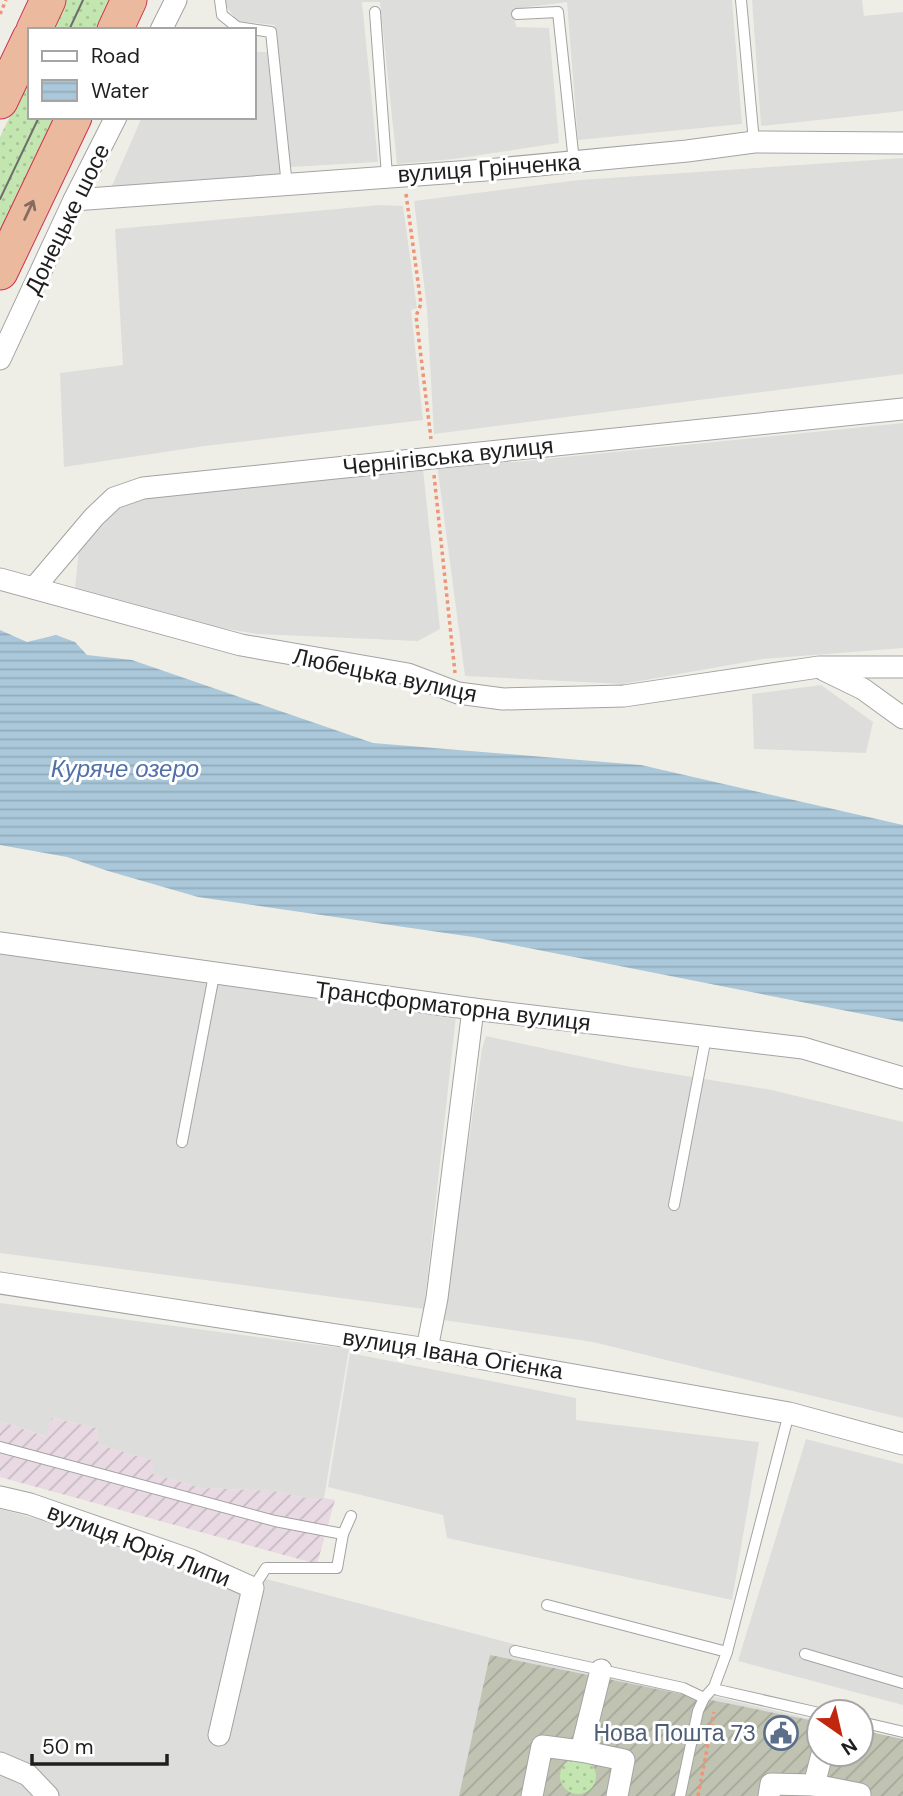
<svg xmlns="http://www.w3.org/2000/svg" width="903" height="1796" font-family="'DM Sans',sans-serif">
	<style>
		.residential { fill: #dddddc }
		.industrial { fill: url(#industrial-furrows) }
		.construction { fill: url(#construction-furrows) }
		.grass { fill: url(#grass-dots) }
		.water { fill: url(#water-rules) }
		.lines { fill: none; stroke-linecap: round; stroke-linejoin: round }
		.service-casing { stroke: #a3a3a3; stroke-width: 12 }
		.minor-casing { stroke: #a3a3a3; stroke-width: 23 }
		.trunk-casing { stroke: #cf3252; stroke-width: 37 }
		.path { stroke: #f09477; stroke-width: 3.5; stroke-dasharray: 3.5 3.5; stroke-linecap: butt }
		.service { stroke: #fff; stroke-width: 10 }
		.minor { stroke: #fff; stroke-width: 21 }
		.trunk { stroke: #ebb99e; stroke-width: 35 }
		.tram { stroke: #6d6d6d; stroke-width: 2 }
		.oneway { stroke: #856c5e }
		.labels { text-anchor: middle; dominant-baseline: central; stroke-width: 6; stroke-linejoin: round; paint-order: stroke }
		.street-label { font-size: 23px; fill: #1f1f1f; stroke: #fff }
		.service-label { font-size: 23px; fill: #4e5e75; stroke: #fff; text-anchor: end }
		.water-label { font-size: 24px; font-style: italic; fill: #5271a9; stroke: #fff }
	</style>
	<defs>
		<pattern id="industrial-furrows" width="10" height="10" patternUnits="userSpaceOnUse" patternTransform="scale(1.75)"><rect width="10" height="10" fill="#e8d9e3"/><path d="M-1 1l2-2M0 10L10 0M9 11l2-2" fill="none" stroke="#c7bac2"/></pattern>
		<pattern id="construction-furrows" width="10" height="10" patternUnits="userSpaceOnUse" patternTransform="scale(1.75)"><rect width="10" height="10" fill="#c1c3b2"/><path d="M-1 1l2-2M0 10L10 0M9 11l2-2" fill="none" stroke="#a5a799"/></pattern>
		<pattern id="grass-dots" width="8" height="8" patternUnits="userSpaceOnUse" patternTransform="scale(1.75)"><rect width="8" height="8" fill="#c3e6b0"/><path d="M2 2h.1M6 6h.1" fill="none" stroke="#a7c597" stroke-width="1.8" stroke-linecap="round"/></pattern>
		<pattern id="water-rules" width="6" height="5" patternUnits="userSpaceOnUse" patternTransform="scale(1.75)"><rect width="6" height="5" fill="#aac8da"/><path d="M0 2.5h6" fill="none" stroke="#92abbb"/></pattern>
	</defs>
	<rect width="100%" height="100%" fill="#efeee6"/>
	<!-- residential -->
	<g class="residential">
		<polygon points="224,0 732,0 742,124 578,140 567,2 513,9 516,27 549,28 559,143 454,159 397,164 380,2 362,2 378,162 290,167 275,25 237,21 224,3"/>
		<polygon points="752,0 862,0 864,16 903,12 903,111 761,126"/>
		<polygon points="254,52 267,52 284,180 203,179 111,188 142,117 254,117"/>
		<polygon points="903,158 903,374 434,434 427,309 414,201 579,180"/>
		<polygon points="380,205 403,206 417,308 411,310 423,420 205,446 64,467 60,373 123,365 115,229"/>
		<polygon points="903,423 903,648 763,659 623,684 465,676 437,464 515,462"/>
		<polygon points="423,469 440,629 418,641 257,634 168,619 75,589 79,548 93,525 122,506 144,499 338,470"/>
		<polygon points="821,685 873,722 866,753 754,749 752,694"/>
		<polygon points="0,952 456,1016 424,1309 0,1253"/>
		<polygon points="486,1036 631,1067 772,1090 903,1122 903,1418 593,1342 443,1320 482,1049"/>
		<polygon points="0,1303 349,1349 324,1498 316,1500 273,1491 202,1488 152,1474 153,1461 99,1445 96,1428 53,1418 47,1437 0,1421"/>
		<polygon points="350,1353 576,1398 576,1420 759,1442 732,1600 447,1538 443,1515 328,1487"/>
		<polygon points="806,1439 903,1464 903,1705 738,1661"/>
		<polygon points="0,1509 704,1694 819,1721 819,1754 861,1754 861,1730 903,1740 903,1796 0,1796"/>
	</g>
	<!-- industrial -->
	<polygon class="industrial" points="52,1418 96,1428 99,1445 154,1461 152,1474 202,1488 273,1491 316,1500 324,1498 335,1500 317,1564 0,1477 0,1421 46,1437"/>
	<!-- construction -->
	<polygon class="construction" points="490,1655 819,1722 819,1754 861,1754 861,1730 903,1739 903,1796 459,1796"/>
	<!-- grass -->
	<g class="grass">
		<polygon points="65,0 112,0 97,30 51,30"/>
		<polygon points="30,75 30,117 56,117 0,236 0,137"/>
		<circle cx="578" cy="1776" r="18"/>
	</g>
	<!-- water -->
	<polygon class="water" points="0,630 27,642 56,635 75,642 87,655 132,660 373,743 641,765 903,825 903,1022 473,937 198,897 108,871 67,857 0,845"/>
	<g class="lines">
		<!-- service casing -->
		<g class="service-casing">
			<g id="service">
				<polyline points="220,0 222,15 237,27 271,32 287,186"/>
				<polyline points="741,0 754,142"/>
				<polyline points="375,12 387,176"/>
				<polyline points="517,14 558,12 574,162"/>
				<polyline points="182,1142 214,975"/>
				<polyline points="674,1205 706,1037"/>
				<polyline points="0,1447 275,1521 343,1534"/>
				<polyline points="253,1588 266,1568 337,1568 343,1534 351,1516"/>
				<polyline points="547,1605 727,1652"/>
				<polyline points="515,1651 683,1688 704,1698"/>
				<polyline points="805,1654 903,1683"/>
				<polyline points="714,1687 718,1690 819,1713"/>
				<polyline points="861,1722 903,1732"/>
				<polyline points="680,1796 698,1711 704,1698 714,1687 727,1652 789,1413"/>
			</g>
		</g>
		<!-- minor casing -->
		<g class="minor-casing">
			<g id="minor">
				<polyline points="161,30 176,0"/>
				<polyline points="74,200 486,170 687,151 754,142 903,143"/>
				<polyline points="0,359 74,200 116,117"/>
				<polyline points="0,579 241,645 408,674 458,693 503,699 624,696 819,667 903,667"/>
				<polyline points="34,588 94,517 114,498 143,488 903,409"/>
				<polyline points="824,670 863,689 903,718"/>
				<polyline points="0,943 473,1009 803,1048 903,1078"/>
				<polyline points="0,1283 427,1349 789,1413 903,1444"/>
				<polyline points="427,1349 437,1298 473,1009"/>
				<polyline points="0,1497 30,1504 191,1560 253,1588 219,1735"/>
				<polyline points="581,1751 601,1670"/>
				<polyline points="0,1763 28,1775 48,1796"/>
				<polyline points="814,1785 822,1754"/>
				<polyline points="532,1796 542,1746 581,1751 624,1760 617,1796"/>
				<polyline points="769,1796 771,1784 814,1785 860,1794 860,1796"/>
			</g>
		</g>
		<!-- trunk casing -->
		<g class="trunk-casing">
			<g id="trunk">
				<polyline points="34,30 48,0"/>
				<polyline points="115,30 129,0"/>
				<polyline points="0,101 30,38"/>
				<polyline points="0,272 74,117"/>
			</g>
		</g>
		<!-- path -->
		<g class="path">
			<polyline points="0,14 6,0"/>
			<polyline points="406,194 421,304 416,316 431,439"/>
			<polyline points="434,475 455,673"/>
			<polyline points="698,1796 714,1712"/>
		</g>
		<!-- service -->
		<use href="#service" class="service"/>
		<!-- minor -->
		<use href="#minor" class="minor"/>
		<!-- trunk -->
		<use href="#trunk" class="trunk"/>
		<!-- tram -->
		<g class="tram">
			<polyline points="69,30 83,0"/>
			<polyline points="0,199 39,117"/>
		</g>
	</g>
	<!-- one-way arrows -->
	<defs><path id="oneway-shaft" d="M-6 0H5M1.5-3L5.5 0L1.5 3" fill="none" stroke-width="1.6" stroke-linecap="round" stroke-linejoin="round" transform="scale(1.75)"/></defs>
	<use class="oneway" href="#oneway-shaft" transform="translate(29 210) rotate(-65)"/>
	<!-- icons -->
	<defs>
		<g id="civic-ring" transform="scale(1.75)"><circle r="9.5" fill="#fff" stroke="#5c6f8a" stroke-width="1.5"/><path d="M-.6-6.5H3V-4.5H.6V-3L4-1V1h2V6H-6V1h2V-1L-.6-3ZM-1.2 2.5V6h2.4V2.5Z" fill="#5c6f8a"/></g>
	</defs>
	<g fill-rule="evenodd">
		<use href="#civic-ring" x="781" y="1733"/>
	</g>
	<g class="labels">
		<!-- street labels -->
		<g class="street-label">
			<text transform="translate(489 168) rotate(-4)">вулиця Грінченка</text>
			<text transform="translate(67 219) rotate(-64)">Донецьке шосе</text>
			<text transform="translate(448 456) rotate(-6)">Чернігівська вулиця</text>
			<text transform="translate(385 675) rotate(12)">Любецька вулиця</text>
			<text transform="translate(453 1006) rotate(7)">Трансформаторна вулиця</text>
			<text transform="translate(453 1354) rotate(9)">вулиця Івана Огієнка</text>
			<text transform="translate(139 1545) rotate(21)">вулиця Юрія Липи</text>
		</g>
		<!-- service labels -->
		<g class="service-label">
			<text x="756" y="1733">Нова Пошта 73</text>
		</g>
		<!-- water labels -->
		<g class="water-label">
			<text x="125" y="768">Куряче озеро</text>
		</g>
	</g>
	<!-- legend -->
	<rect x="28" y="28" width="228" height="91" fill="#ffffff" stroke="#a5a5a5" stroke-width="2"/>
	<rect x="42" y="51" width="35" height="10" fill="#ffffff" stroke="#a5a5a5" stroke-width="2"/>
	<text x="91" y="63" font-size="21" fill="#1f1f1f">Road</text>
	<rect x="42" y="80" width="35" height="21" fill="url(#water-rules)" stroke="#a5a5a5" stroke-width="2"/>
	<text x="91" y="98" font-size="21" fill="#1f1f1f">Water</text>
	<!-- north arrow -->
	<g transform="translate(840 1733) rotate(146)"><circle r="33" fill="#ffffff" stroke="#a5a5a5" stroke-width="2"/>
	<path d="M0-5L12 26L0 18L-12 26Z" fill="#c0270e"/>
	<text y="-10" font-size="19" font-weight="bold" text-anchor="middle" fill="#1f1f1f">N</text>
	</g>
	<!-- scale -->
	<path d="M32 1754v10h135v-10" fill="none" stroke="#1f1f1f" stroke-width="3.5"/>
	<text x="42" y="1754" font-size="21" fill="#1f1f1f" stroke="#ffffff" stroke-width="5" paint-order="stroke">50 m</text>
</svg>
